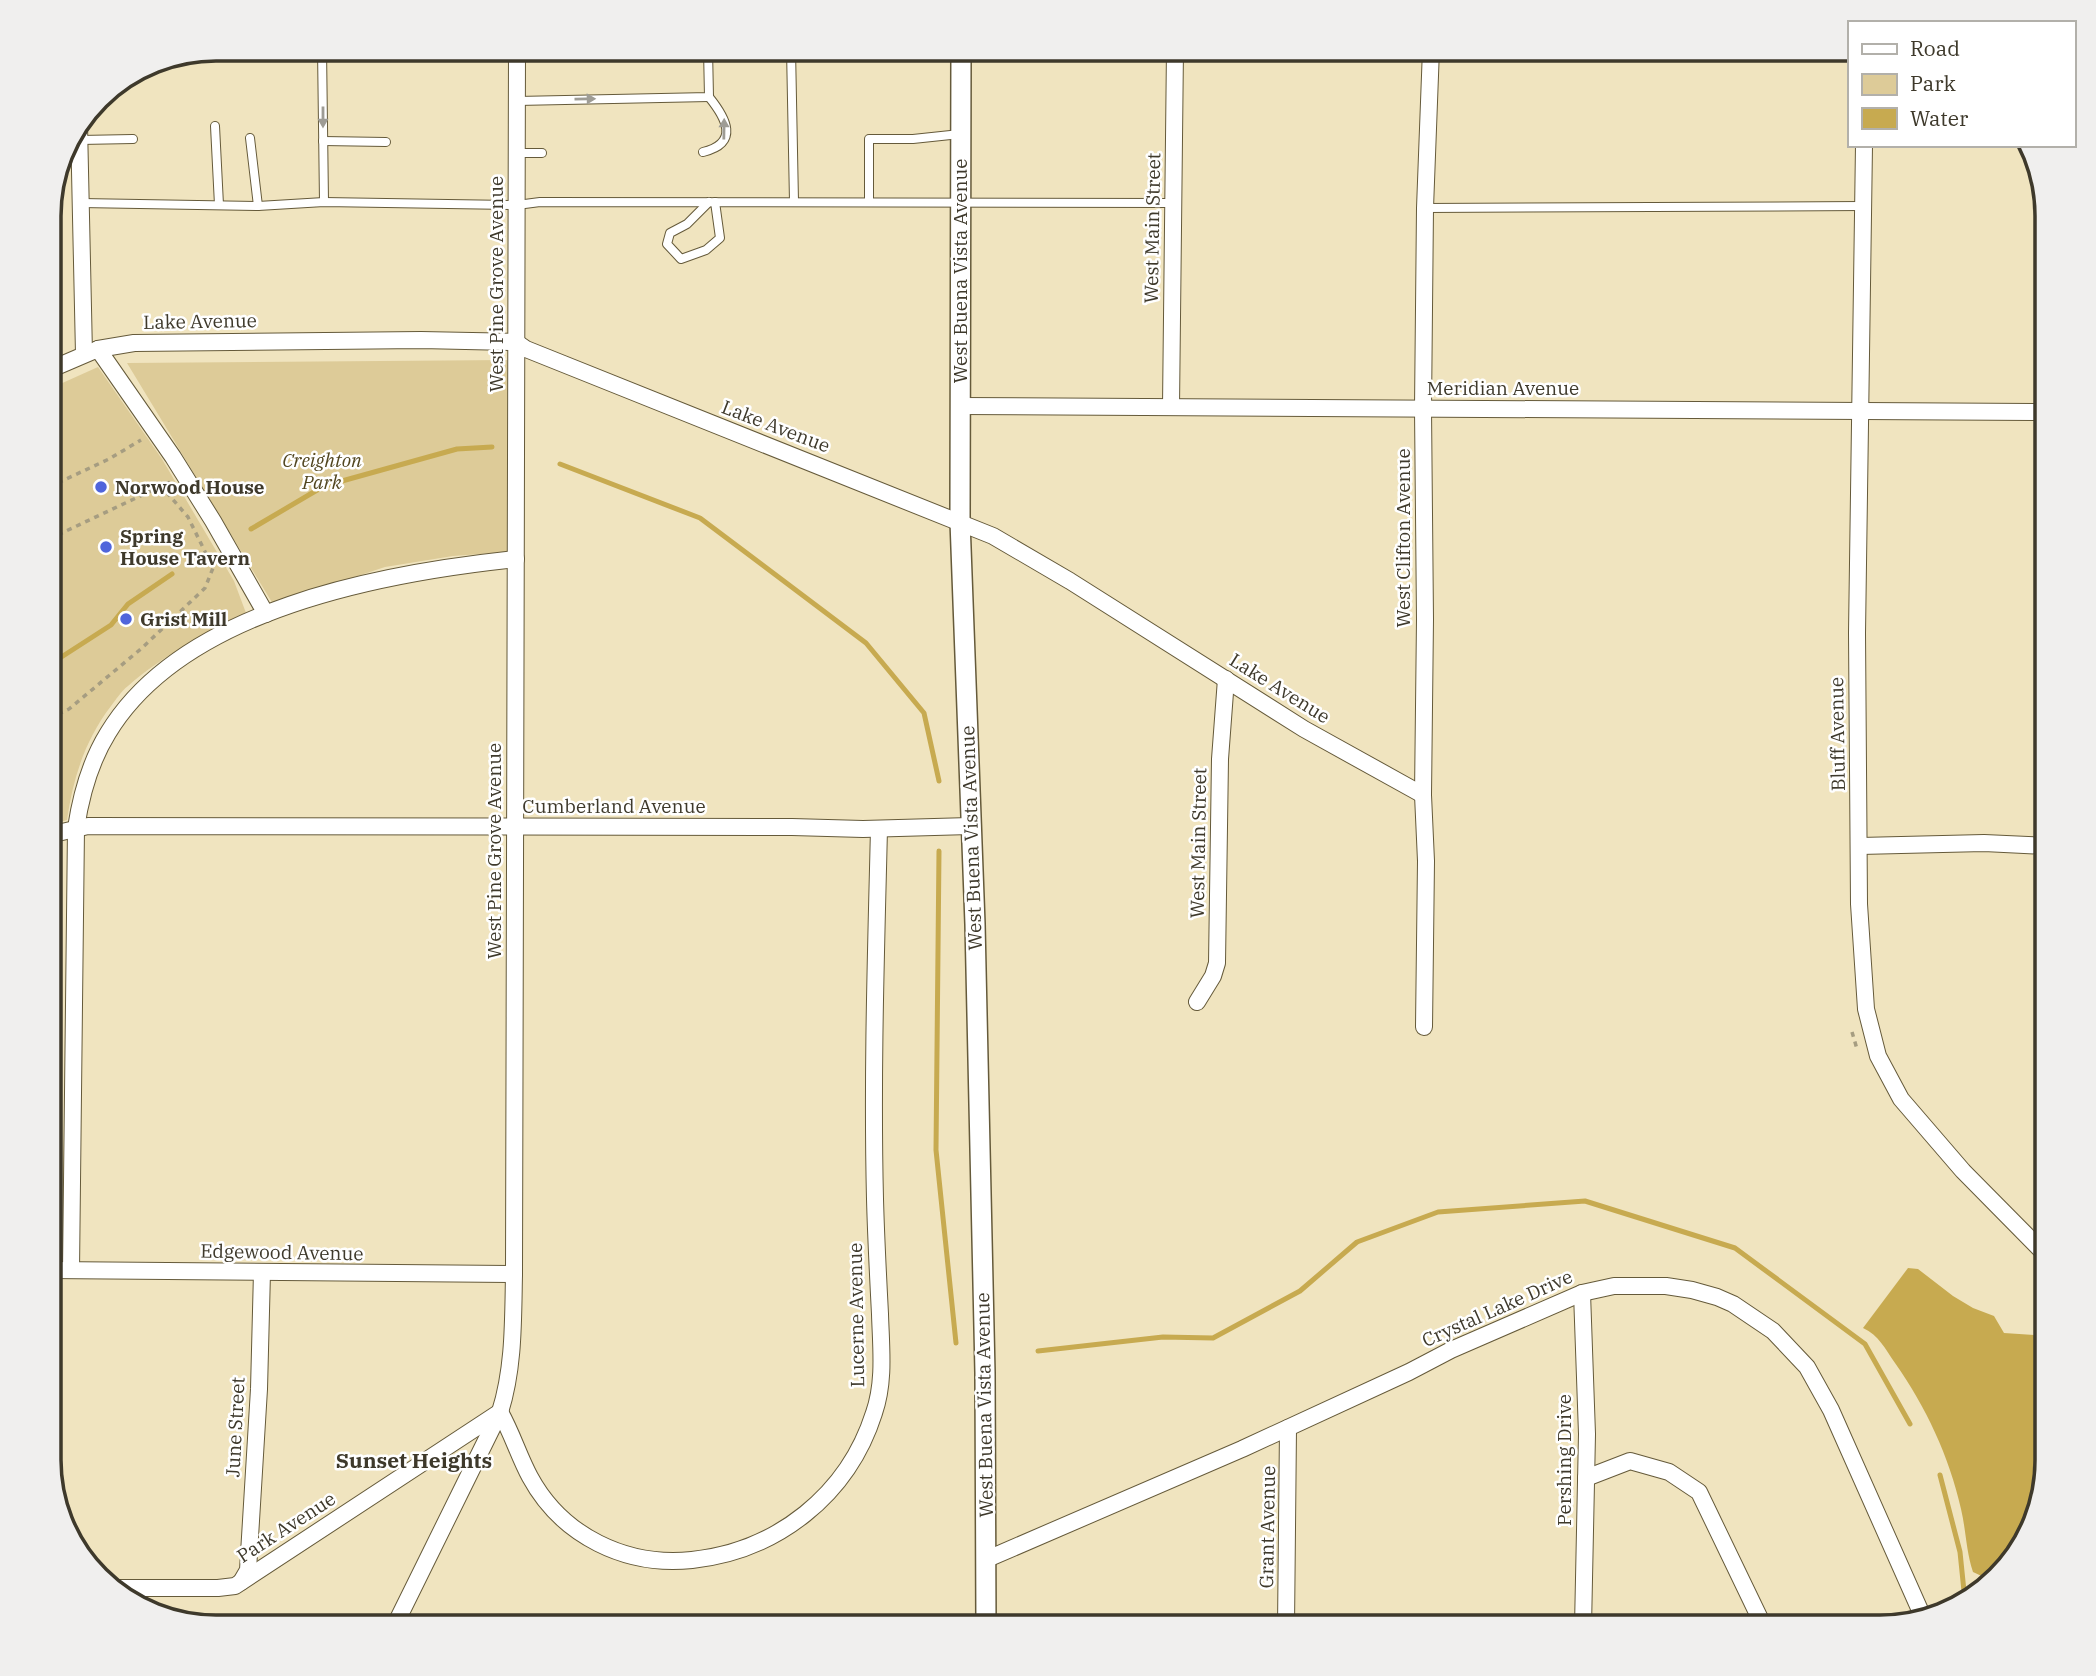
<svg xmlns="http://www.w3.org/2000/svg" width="2096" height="1676" font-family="'IBM Plex Serif',serif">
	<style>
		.green { fill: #ddcb98 }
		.water { fill: #c7aa50 }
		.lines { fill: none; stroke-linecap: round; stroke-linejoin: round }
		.stream { stroke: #c7aa50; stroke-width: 5 }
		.service-casing { stroke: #655a3a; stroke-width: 10 }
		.minor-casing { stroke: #655a3a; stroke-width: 18 }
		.tertiary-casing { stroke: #655a3a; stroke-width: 22 }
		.path { stroke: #a69d81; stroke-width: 3.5; stroke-dasharray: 5 5; stroke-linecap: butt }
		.service { stroke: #fff; stroke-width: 8 }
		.minor { stroke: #fff; stroke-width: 16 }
		.tertiary { stroke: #fff; stroke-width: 19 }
		.oneway { fill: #9e9c95 }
		.poi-dot { fill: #5065db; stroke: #fff; stroke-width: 2.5 }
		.labels { text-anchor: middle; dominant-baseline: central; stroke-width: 5; stroke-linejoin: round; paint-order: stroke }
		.street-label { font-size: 19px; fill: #3e392b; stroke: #fff }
		.park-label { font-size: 19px; font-style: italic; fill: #524620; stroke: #fff }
		.poi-label { font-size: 19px; font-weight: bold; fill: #3e392b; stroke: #fff; text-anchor: start }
		.neighbourhood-label { font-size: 21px; font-weight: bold; fill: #3e392b; stroke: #fff }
		.rim { fill: none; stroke: #3e392b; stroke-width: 3.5 }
	</style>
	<rect width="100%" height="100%" fill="#f0e4bf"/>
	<!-- green -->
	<g class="green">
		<polygon points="507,360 508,552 453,556 385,567 273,604 127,363"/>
		<path d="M 98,367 L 162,459 L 234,581 L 246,613 C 206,634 163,655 128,686 C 121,691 116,700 111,706 C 85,740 73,778 67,820 L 49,825 L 49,389 Z"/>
	</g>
	<!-- water -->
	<path class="water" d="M 1908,1268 L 1918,1269 L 1953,1296 L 1973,1308 L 1994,1316 L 2004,1333 L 2047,1336 L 2047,1460 L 2034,1523 L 2008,1567 L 1988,1579 L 1973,1572 C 1966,1551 1966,1530 1961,1509 C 1949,1456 1926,1407 1895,1363 C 1885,1349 1879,1335 1863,1328 Z"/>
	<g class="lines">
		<!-- stream -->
		<g class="stream">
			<polyline points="560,464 700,518 866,643 924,713 939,781"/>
			<polyline points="251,529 324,486 457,449 492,447"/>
			<polyline points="49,665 111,625 128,604 172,574"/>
			<polyline points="939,851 936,1150 956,1343"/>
			<polyline points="1038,1351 1163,1337 1213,1338 1300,1291 1357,1242 1438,1212 1585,1201 1735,1248 1865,1344 1910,1424"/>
			<polyline points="1940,1475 1960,1552 1965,1601"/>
		</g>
		<!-- service casing -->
		<g class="service-casing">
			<g id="service">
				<polyline points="322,49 324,202"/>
				<polyline points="791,49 794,202"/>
				<polyline points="1058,49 1058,55"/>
				<polyline points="1117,49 1117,56"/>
				<polyline points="517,101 709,97 708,49"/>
				<polyline points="215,126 219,205"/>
				<polyline points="250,138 258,206"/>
				<polyline points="80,140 133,139"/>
				<polyline points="323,141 386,142"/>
				<path d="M 703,152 C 740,143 726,118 709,97"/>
				<polyline points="517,153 542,153"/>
				<polyline points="709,202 687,224 670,233 667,244 681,259 706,250 720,238 715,202"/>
				<polyline points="869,202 869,139 913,139 960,134"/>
				<polyline points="81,203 258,206 324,202 517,205 540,202 1173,203"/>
				<polyline points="1425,208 1863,206"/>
			</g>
		</g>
		<!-- minor casing -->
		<g class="minor-casing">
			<g id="minor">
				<polyline points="79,125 84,354"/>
				<polyline points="1864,145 1857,633 1859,904 1866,1009 1878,1056 1901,1099 1963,1171 2047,1256"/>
				<polyline points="98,349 173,457 213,521 266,614"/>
				<polyline points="49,370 98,349 134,343 421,340 516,342 526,349 993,536 1070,581 1304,729 1423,795"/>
				<polyline points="959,406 2047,412"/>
				<polyline points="1171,407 1175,49"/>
				<polyline points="49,835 88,826 792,827 863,829 970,826"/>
				<polyline points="1860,846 1984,843 2047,846"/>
				<polyline points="1197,1002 1213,976 1217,963 1220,759 1226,679"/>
				<polyline points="1424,1027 1426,861 1423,795 1425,619 1423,409 1425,208 1431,49"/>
				<polyline points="49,1270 514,1274"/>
				<path d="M 71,1270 L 76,828 C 81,795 90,762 108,733 C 183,609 382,573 516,559"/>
				<polyline points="1582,1293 1587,1434 1583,1627"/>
				<polyline points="1586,1478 1630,1461 1669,1472 1699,1492 1764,1627"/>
				<polyline points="985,1560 1242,1449 1409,1372 1451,1350 1582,1293 1614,1286 1666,1286 1692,1290 1717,1297 1733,1304 1773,1331 1807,1367 1831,1410 1923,1617"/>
				<polyline points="241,1582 248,1570 259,1389 262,1272"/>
				<path d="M 111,1588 L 218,1588 L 235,1586 L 500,1412 C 512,1433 519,1457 530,1477 C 562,1536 626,1567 692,1560 C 777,1551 848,1495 874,1413 C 885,1381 881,1348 880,1314 C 878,1276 876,1237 875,1199 C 872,1075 876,952 879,829"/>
				<path d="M 394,1627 L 500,1412 C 514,1368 513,1321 514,1274 L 517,49"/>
				<polyline points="1286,1627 1288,1428"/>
			</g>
		</g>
		<!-- tertiary casing -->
		<g class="tertiary-casing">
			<polyline id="tertiary" points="961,49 960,521 975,924 985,1373 986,1627"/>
		</g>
		<!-- path -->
		<g class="path">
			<polyline points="49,487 109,459 141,440"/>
			<polyline points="49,539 170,482"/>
			<polyline points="49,718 69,709 142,648 205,588 213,568 188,517 162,487 140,488"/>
			<polyline points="1852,1032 1857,1049"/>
		</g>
		<!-- service -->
		<use href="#service" class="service"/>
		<!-- minor -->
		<use href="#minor" class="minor"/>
		<!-- tertiary -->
		<use href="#tertiary" class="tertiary"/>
	</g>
	<!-- one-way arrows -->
	<defs><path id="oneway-solid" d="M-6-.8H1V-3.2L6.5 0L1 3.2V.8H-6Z" transform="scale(1.75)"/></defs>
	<g class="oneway">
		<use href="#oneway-solid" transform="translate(585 99) rotate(-1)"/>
		<use href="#oneway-solid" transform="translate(323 117) rotate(90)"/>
		<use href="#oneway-solid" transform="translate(724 129) rotate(-89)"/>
	</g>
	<!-- markers -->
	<g class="poi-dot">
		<circle cx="101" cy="487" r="7"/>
		<circle cx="106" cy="547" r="7"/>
		<circle cx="126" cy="619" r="7"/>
	</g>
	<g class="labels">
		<!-- street labels -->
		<g class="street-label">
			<text transform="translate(1152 228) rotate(-89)">West Main Street</text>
			<text transform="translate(960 271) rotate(-90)">West Buena Vista Avenue</text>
			<text transform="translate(496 284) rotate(-90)">West Pine Grove Avenue</text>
			<text transform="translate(200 321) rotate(-1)">Lake Avenue</text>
			<text x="1503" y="388">Meridian Avenue</text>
			<text transform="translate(776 426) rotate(21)">Lake Avenue</text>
			<text transform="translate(1403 538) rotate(-90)">West Clifton Avenue</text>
			<text transform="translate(1280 688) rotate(32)">Lake Avenue</text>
			<text transform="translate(1837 734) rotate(-91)">Bluff Avenue</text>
			<text x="614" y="806">Cumberland Avenue</text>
			<text transform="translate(971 838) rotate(-92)">West Buena Vista Avenue</text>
			<text transform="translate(1198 843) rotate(-89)">West Main Street</text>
			<text transform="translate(494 851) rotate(-90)">West Pine Grove Avenue</text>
			<text transform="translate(282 1252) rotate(1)">Edgewood Avenue</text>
			<text transform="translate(1497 1308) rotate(-24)">Crystal Lake Drive</text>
			<text transform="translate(856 1315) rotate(-91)">Lucerne Avenue</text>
			<text transform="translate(984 1405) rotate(-91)">West Buena Vista Avenue</text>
			<text transform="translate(235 1427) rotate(-87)">June Street</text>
			<text transform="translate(1564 1460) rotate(-90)">Pershing Drive</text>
			<text transform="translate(286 1527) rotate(-33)">Park Avenue</text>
			<text transform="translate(1267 1527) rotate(-89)">Grant Avenue</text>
		</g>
		<!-- park labels -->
		<g class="park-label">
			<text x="322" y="460">Creighton<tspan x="322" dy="22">Park</tspan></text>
		</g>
		<!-- poi labels -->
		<g class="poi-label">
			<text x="115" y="487">Norwood House</text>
			<text x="120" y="536">Spring<tspan x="120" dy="22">House Tavern</tspan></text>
			<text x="140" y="619">Grist Mill</text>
		</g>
		<!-- neighbourhood labels -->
		<g class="neighbourhood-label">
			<text x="414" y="1460">Sunset Heights</text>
		</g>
	</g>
	<!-- crop -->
	<path d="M0 0H2096V1676H0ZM216 61H1880A155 155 0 0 1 2035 216V1460A155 155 0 0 1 1880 1615H216A155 155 0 0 1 61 1460V216A155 155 0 0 1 216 61Z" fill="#f0efee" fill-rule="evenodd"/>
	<path class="rim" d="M216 61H1880A155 155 0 0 1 2035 216V1460A155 155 0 0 1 1880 1615H216A155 155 0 0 1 61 1460V216A155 155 0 0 1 216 61Z"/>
	<!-- legend -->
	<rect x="1848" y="21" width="228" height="126" fill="#ffffff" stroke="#b2b0aa" stroke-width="2"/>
	<rect x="1862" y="44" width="35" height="10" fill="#ffffff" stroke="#b2b0aa" stroke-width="2"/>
	<text x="1910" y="56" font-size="21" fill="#3e392b">Road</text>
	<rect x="1862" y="74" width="35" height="21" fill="#ddcb98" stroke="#b2b0aa" stroke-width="2"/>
	<text x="1910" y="91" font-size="21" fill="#3e392b">Park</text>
	<rect x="1862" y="108" width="35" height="21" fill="#c7aa50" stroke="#b2b0aa" stroke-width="2"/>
	<text x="1910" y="126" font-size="21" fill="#3e392b">Water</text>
</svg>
